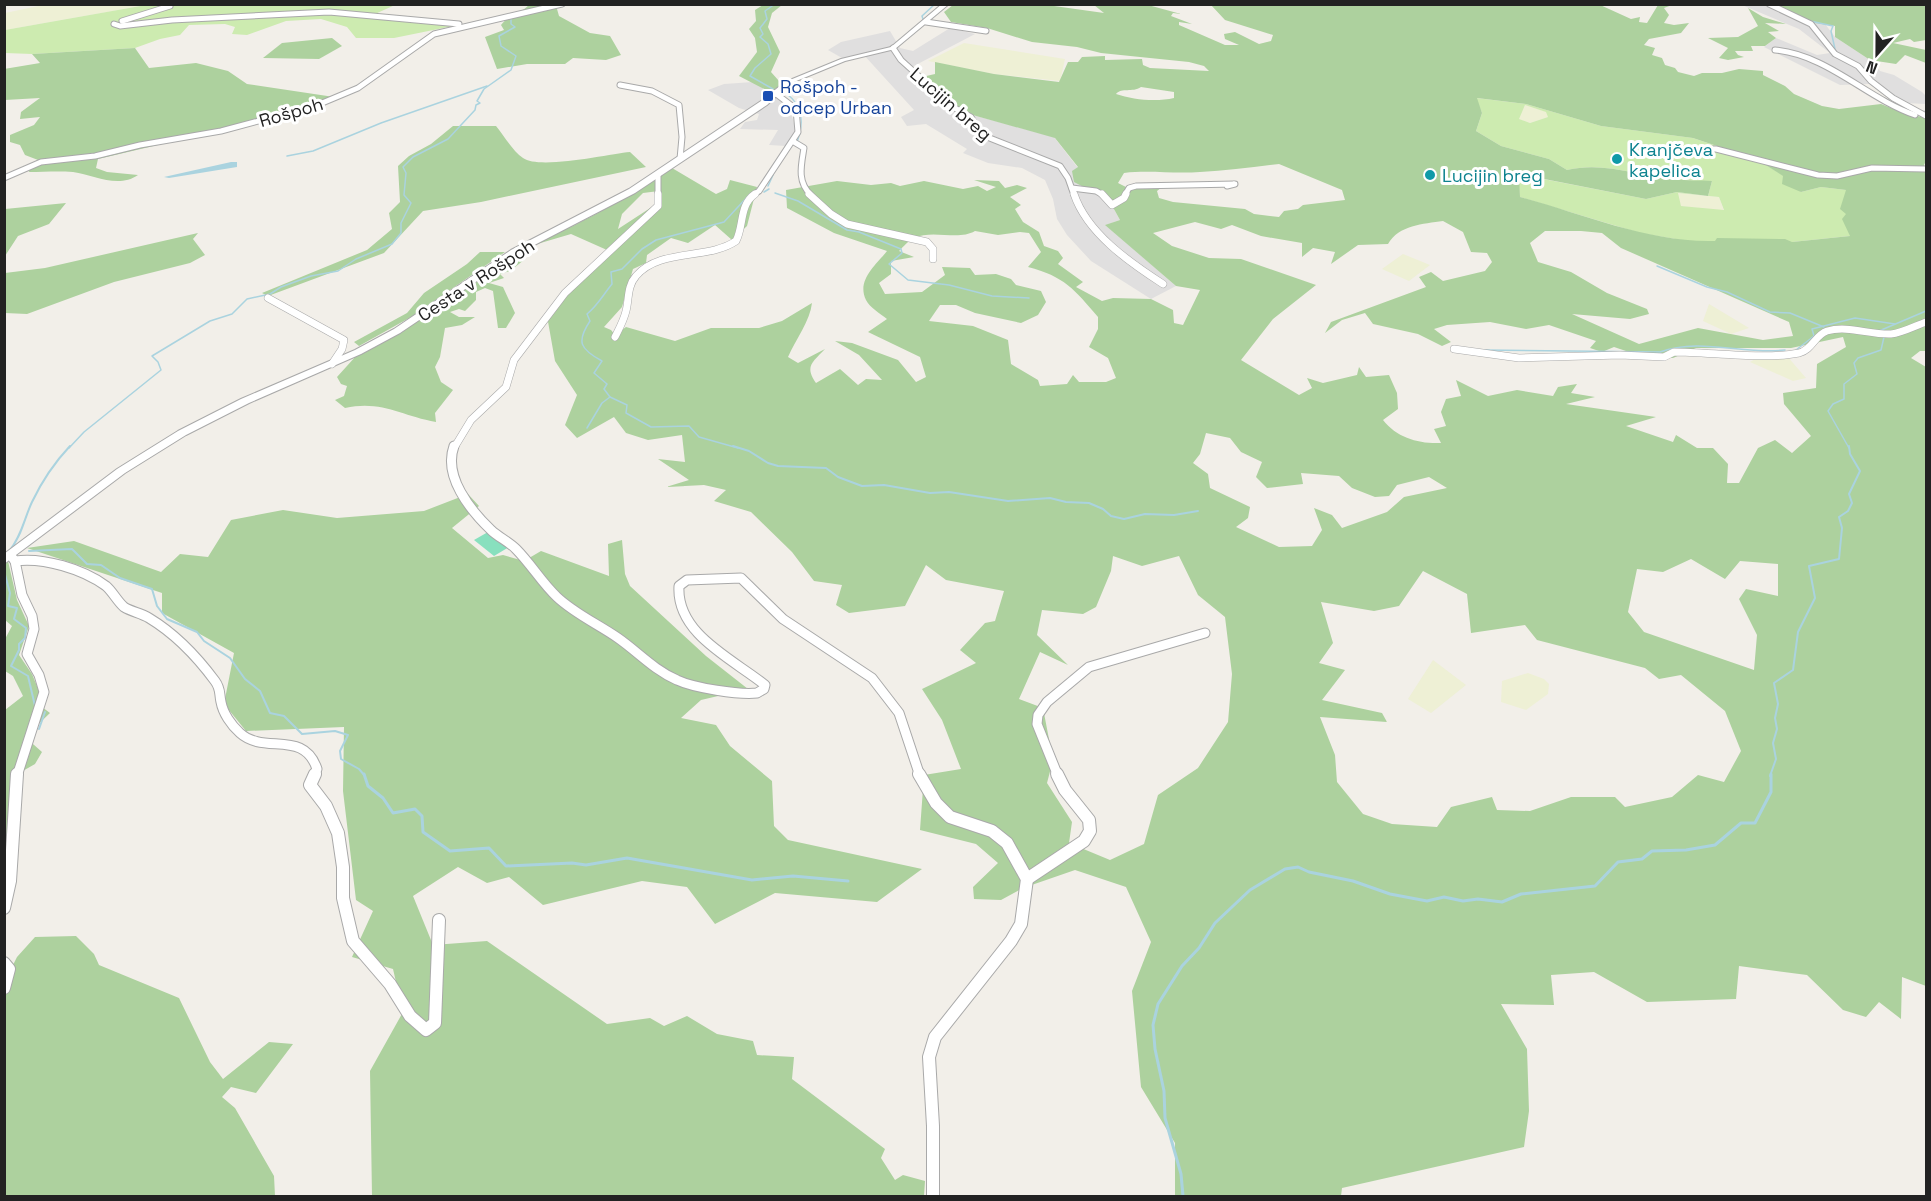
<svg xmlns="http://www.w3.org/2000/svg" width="1931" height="1201" font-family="'Space Grotesk',sans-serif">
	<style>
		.residential { fill: #e0dfdf }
		.farmland { fill: #eef0d5 }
		.grass { fill: #cdebb0; fill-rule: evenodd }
		.forest { fill: #add19e; fill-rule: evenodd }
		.pitch { fill: #88e0be }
		.water { fill: #aad3df }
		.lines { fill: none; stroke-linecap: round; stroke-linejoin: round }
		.stream-far2 { stroke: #aad3df; stroke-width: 1.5 }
		.stream-far1 { stroke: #aad3df; stroke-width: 2 }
		.stream { stroke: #aad3df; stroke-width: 3 }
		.minor-far3-casing { stroke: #a9a9a9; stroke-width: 7 }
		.minor-far2-casing { stroke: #a9a9a9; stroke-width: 8 }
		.minor-far1-casing { stroke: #a9a9a9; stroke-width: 11 }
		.minor-casing { stroke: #a9a9a9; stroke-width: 14 }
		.tertiary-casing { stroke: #a9a9a9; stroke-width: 2 }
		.minor-far3 { stroke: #fff; stroke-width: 5 }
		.minor-far2 { stroke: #fff; stroke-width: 7 }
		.minor-far1 { stroke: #fff; stroke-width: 9 }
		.minor { stroke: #fff; stroke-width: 12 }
		.tertiary { fill: #fff; fill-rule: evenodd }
		.transit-dot { fill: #1a4fb4; stroke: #fff; stroke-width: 2 }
		.culture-dot { fill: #0f9aa8; stroke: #fff; stroke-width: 2 }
		.labels { text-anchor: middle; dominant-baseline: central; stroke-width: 6; stroke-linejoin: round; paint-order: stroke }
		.far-transit-label { font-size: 18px; fill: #164399; stroke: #fff; text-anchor: start }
		.far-street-label { font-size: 18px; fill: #222; stroke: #fff }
		.far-culture-label { font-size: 18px; fill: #0d838f; stroke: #fff; text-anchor: start }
	</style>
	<rect width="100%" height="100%" fill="#f2efe9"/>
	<!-- residential -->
	<g class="residential">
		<polygon points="1742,5 1773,5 1808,22 1825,24 1835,37 1870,60 1880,71 1894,75 1922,92 1926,96 1926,104 1905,103 1918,111 1926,110 1926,118 1908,110 1869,84 1840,85 1764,47 1776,38 1817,55 1830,53 1799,29"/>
		<polygon points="950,28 975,34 912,67 962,112 1054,137 1078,168 1109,200 1120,220 1106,225 1176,286 1151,299 1091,261 1067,235 1057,219 1053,199 1045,180 1022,168 988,163 963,153 967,149 926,124 907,126 901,117 914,110 863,54 842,58 828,50 841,42 890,31 900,48 913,51"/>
		<polygon points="753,82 789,105 796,131 786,146 769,145 778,130 740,129 745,122 757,120 759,114 739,108 708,90 724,84"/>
	</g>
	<!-- farmland -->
	<g class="farmland">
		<polygon points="43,5 146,5 5,30 5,13"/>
		<polygon points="964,43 1065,59 1060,81 994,74 928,61"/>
		<polygon points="1525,105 1547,112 1548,117 1530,123 1518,119"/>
		<polygon points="1677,193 1719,197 1724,211 1681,206"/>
		<polygon points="1403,254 1430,265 1409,281 1382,269"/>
		<polygon points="1709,304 1749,328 1731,334 1703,321"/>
		<polygon points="1762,355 1787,356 1806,378 1793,381 1750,362"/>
		<polygon points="1433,660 1466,685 1431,713 1408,699"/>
		<polygon points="1528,673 1544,679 1549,684 1548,694 1526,710 1501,702 1502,681"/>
	</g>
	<!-- grass -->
	<g class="grass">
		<polygon points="146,5 395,5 375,14 458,25 394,38 356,38 347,27 321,19 286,21 247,35 232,34 235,27 225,24 189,25 180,35 160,39 135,48 32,54 5,53 5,30"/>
		<path d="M 1476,98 L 1526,104 L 1601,126 L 1693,138 L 1756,159 L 1784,176 L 1801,192 L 1821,187 L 1846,190 L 1846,214 L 1850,236 L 1792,242 L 1687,241 L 1640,233 L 1520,197 L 1518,174 L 1646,199 L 1677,192 L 1708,196 L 1712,181 C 1700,181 1687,181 1674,179 C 1638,176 1604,161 1567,170 L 1549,159 L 1501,146 L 1476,131 L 1482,113 ZM 1525,105 L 1546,112 L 1548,117 L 1530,123 L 1519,119 ZM 1678,193 L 1719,197 L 1724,210 L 1681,206 Z"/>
	</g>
	<!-- forest -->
	<g class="forest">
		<path d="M 1598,4 L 1631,19 L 1640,17 L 1639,22 L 1647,23 L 1658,5 L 1672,5 L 1664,8 L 1669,15 L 1664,23 L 1674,25 L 1689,23 L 1681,33 L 1649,39 L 1644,45 L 1655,48 L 1652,55 L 1662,58 L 1665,65 L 1675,68 L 1678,72 L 1694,76 L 1702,73 L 1722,73 L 1739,69 L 1763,71 L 1763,75 L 1785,86 L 1794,94 L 1822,106 L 1839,109 L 1881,104 L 1901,112 L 1926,118 L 1926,161 L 1924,165 L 1926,170 L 1926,351 L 1920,351 L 1911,358 L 1926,367 L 1926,986 L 1902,977 L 1901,1019 L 1879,1002 L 1866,1017 L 1843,1010 L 1807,975 L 1739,966 L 1736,999 L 1647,1002 L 1594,972 L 1551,975 L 1554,1005 L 1501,1004 L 1527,1049 L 1529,1111 L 1524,1147 L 1342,1188 L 1341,1196 L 1175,1196 L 1175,1143 L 1141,1087 L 1132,991 L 1151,942 L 1126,887 L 1075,870 L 1023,888 L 1001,900 L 974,899 L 973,887 L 998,863 L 976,844 L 920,830 L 924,775 L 961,769 L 942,720 L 922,689 L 976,663 L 960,650 L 985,623 L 995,621 L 1004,591 L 946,580 L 926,565 L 905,606 L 849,613 L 836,605 L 842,585 L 814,581 L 792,552 L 751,512 L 714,501 L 726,490 L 704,485 L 666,487 L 689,480 L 658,459 L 685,462 L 682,435 L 648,440 L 626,433 L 614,417 L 577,438 L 565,425 L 577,395 L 555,361 L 547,316 L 578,285 L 579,275 L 607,250 L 571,234 L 527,247 C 581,224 622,201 672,168 L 716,194 L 727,189 L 730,180 L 757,187 L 747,226 L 732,240 L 715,225 L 688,243 L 671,238 L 647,255 L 646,263 L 633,269 L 622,307 L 604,327 L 611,330 L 615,335 L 626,327 L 675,341 L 711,328 L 759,328 L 782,321 L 812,303 C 810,321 796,339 788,357 L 798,363 L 825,349 C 813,362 804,366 816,383 L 840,369 L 858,385 L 866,379 L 882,380 L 859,355 L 835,341 L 852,343 L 898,360 L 916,382 L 926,377 L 920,357 L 868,332 L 887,319 C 881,314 869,307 866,300 C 856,280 877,264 887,251 L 834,233 L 787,208 L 786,190 L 837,181 L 871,185 L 891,183 L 900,186 L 924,181 L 963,189 L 978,186 L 987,191 L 996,187 L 974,180 L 999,181 L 1005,188 L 1017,185 L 1027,188 L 1010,197 L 1021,205 L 1015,209 L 1023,222 L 1039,232 L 1044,246 L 1058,251 L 1063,258 L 1058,264 L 1083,282 L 1076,287 L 1102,301 L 1113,298 L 1151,299 L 1173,310 L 1174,323 L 1183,325 L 1200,290 L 1176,286 L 1105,225 L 1120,220 L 1109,200 L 1074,182 L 1072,171 L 1078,167 L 1055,138 L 962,112 L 922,77 L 935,74 L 935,62 L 994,74 L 1059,82 L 1068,62 L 1078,62 L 1082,57 L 1105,56 L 1105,60 L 1142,59 L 1143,65 L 1150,68 L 1209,71 L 1204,66 L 1189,62 L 1101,53 L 1077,47 L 1032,42 L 987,28 L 951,22 L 944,12 L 953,5 L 1047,5 L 1104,13 L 1094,5 L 1148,5 L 1181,14 L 1173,13 L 1171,16 L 1192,24 L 1179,22 L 1179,25 L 1225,45 L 1239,45 L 1225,39 L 1224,34 L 1235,32 L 1259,44 L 1271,41 L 1273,35 L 1225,20 L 1211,5 ZM 1141,87 L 1174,92 L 1174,98 C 1157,102 1133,100 1116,94 C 1122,87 1132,93 1141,87 ZM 1477,98 L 1526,104 L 1601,126 L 1693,138 L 1756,159 L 1783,176 L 1782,184 L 1801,192 L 1821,187 L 1846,190 L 1840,209 L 1846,214 L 1842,219 L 1850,236 L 1792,242 L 1785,239 L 1717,238 L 1715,241 C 1649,243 1583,214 1520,197 L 1519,174 L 1646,199 L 1677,192 L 1708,196 L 1712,181 C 1700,180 1687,181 1675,179 C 1638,176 1604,161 1567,170 L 1549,159 L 1501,146 L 1476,131 L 1482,113 ZM 1279,164 L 1342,190 L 1345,200 L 1303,205 L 1298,209 L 1284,211 L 1279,217 L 1254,214 L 1245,209 L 1173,202 L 1159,198 L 1157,191 L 1166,184 L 1128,188 L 1118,183 L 1124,173 C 1149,170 1174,174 1200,172 C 1226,171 1253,167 1279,164 ZM 659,191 L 661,201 L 618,229 L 622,214 L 643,193 ZM 1443,221 L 1463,232 L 1471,252 L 1487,253 L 1492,262 L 1485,271 L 1443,281 L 1431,272 L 1419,277 L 1426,287 L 1331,322 L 1325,333 L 1342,320 L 1365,313 L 1373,324 L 1418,334 L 1442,346 L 1451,342 L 1434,329 L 1447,325 L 1490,322 L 1526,329 L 1549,325 L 1596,341 L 1590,348 L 1602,352 L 1614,347 L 1641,356 L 1673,358 L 1696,348 L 1791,348 L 1843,337 L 1846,347 L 1817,364 L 1816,388 L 1783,393 L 1784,404 L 1811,436 L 1792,453 L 1775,440 L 1758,448 L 1739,483 L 1727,483 L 1728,464 L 1713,448 L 1697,448 L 1676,435 L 1673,442 L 1626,426 L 1656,417 L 1566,404 L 1595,397 L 1571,393 L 1577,384 L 1558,387 L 1553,396 L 1517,390 L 1488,396 L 1456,380 L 1461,396 L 1446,399 L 1441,412 L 1446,426 L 1434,429 L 1441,443 C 1419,444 1397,438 1383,420 L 1398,409 L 1397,393 L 1389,375 L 1366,377 L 1359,367 L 1357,375 L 1323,383 L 1307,378 L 1312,388 L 1299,395 L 1241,360 L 1273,319 L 1316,285 L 1241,259 L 1209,258 L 1172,246 L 1153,233 L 1195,222 L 1221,229 L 1232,225 L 1261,236 L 1302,243 L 1302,257 L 1313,248 L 1335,252 L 1331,264 L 1358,245 L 1388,244 C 1399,225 1423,224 1443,221 ZM 975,231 L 998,235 L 1020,232 L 1029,233 L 1041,252 L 1028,267 C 1064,276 1075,290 1098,317 L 1098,329 L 1089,347 L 1108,358 L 1116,378 L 1106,382 L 1079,382 L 1073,375 L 1067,384 L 1040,386 L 1038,380 L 1011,364 L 1008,340 L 973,326 L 929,321 L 940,305 L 956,305 L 975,313 L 1021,323 L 1038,315 L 1046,302 L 1041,291 L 1016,285 L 1011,279 L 996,274 L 975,275 L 970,268 L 942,267 L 945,275 L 922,292 L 885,294 L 879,283 L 891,274 L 891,261 L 914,257 L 899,251 C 903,247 909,240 914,238 C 933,229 958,241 975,231 ZM 1545,231 L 1581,231 L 1602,233 L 1621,248 L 1789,322 L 1793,336 L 1763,340 L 1698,328 L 1639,344 L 1572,314 L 1630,319 L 1649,314 L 1647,309 L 1607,293 L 1571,272 L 1538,262 L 1530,243 ZM 1206,433 L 1230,438 L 1241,452 L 1262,462 L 1256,477 L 1267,488 L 1303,484 L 1301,473 L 1339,476 L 1352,488 L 1375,497 L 1389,496 L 1397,485 L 1429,477 L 1447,488 L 1404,497 L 1387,512 L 1342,528 L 1332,515 L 1314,508 L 1322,530 L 1312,546 L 1279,547 L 1236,527 L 1248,518 L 1250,507 L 1210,488 L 1208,474 L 1193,463 L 1200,454 ZM 1113,556 L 1142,566 L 1179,556 L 1198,595 L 1225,617 L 1232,674 L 1228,722 L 1198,768 L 1158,795 L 1144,844 L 1110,860 L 1069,843 L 1072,822 L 1047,783 L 1053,760 L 1043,708 L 1019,699 L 1040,652 L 1068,665 L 1037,635 L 1042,610 L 1083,614 L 1096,607 L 1111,571 ZM 1691,559 L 1725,579 L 1740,561 L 1778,564 L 1778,596 L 1746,589 L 1739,599 L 1757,635 L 1754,670 L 1644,632 L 1628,612 L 1637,569 L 1663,572 ZM 1423,571 L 1467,594 L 1471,633 L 1525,625 L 1537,640 L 1645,668 L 1659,679 L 1681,675 L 1725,711 L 1741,751 L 1724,782 L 1698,775 L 1672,797 L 1625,807 L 1615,797 L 1571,797 L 1530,811 L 1497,810 L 1492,797 L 1451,807 L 1437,827 L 1392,824 L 1363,814 L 1337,782 L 1335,755 L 1320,717 L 1387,722 L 1382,713 L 1322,700 L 1345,670 L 1319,663 L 1333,643 L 1321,602 L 1374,611 L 1399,606 Z"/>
		<path d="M 529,5 L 542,5 L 557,9 L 559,16 L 590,33 L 610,36 L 621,55 L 606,60 L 573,58 L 565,64 L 527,64 L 497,69 L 485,37 L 504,30 L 501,25 C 510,13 520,14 529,5 Z"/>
		<polygon points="763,5 782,5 772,13 768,27 780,52 771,72 779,81 792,79 770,92 739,76 757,52 755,38 749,29 756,21 755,10"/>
		<polygon points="1773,5 1926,5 1926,40 1914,42 1910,39 1893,43 1926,50 1926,63 1905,55 1896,64 1870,60 1835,37 1835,26 1808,22"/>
		<polygon points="1748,8 1763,17 1786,24 1765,23 1779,31 1768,32 1776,38 1765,46 1751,46 1753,51 1735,51 1738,55 1744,57 1728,60 1719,58 1728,48 1708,38 1738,37 1758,26"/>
		<polygon points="332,38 342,46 319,59 263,58 282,43"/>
		<path d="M 135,48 L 149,68 L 196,63 L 228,71 L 247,84 L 334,97 L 265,120 L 98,159 L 96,168 L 107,172 L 138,175 C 118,189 94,175 73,172 C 58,171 43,172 29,172 L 30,166 L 38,160 L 25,155 L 20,145 L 10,142 L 10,135 L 34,125 L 40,117 L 20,119 L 21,112 L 40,98 L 5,100 L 4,69 L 40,63 L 32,54 Z"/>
		<path d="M 453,126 L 496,126 C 504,136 513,151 523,158 C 539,170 609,154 630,152 L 646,167 L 481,202 L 423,211 L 384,253 L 268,296 L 262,293 L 367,250 L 392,229 L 389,213 L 400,202 L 398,166 L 409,156 L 431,144 Z"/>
		<polygon points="66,203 49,224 18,236 5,256 5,209"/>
		<polygon points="198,233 193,239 205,255 190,263 114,282 27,314 5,313 5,273 45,268"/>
		<polygon points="480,252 505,252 411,317 359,346 354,342 407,313 424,293 467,264"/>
		<path d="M 518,257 L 524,260 L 510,271 L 500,274 L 504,278 L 489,283 L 503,287 L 515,313 L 506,328 L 498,328 L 493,291 L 485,288 L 476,292 L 476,300 L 465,311 L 459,309 L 450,312 L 459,317 L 475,317 L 462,325 L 445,328 L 440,357 L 435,367 L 441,382 L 453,390 L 435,413 L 436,422 C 401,416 382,400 345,408 L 335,400 L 344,396 L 347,386 L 341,384 L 337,377 L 356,356 L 506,258 Z"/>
		<polygon points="468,494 479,506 452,528 488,558 503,555 524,561 541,551 609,576 608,544 622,540 625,574 630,586 706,656 748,689 701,700 681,718 716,725 730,746 772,781 774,826 788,840 922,869 877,902 775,893 715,924 687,887 642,881 543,905 509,877 487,883 458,867 413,896 433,945 487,941 607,1024 650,1018 664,1026 687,1016 717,1034 753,1041 757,1055 794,1057 792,1079 885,1149 881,1158 895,1180 903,1175 925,1181 924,1196 372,1196 370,1071 403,1012 393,969 352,957 373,911 356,900 343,791 344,727 246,731 224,704 234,653 162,613 162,593 27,548 74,541 161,572 180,554 208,557 231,520 283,510 337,518 424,511"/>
		<polygon points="8,561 17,600 29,626 19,655 32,674 41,696 38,704 50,713 25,737 42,752 35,764 14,776 5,899 5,710 23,696 13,676 5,671 5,639 12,626 5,620 5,563"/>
		<polygon points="76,936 94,954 99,965 179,998 210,1062 223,1079 269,1042 293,1044 256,1093 231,1087 222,1097 235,1108 274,1176 275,1196 5,1196 4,983 17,957 35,937"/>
	</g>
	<!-- pitch -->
	<polygon class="pitch" points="488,532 509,547 494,556 474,540"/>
	<!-- water -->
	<polygon class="water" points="231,162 237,162 237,167 169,178 164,177"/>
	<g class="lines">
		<!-- stream-far2 -->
		<g class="stream-far2">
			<polyline points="923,19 922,16 935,4"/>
			<polyline points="1810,21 1833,26 1831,31 1835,49"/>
			<polyline points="1859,65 1868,73"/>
			<polyline points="773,89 750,76 755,68 771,54 768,44 760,37 763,34 760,28 767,19 765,11 775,4"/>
			<path d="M 787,94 C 803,106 804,124 797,142"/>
			<polyline points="287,156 313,151 381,123 487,86"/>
			<polyline points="768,186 773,175"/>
			<polyline points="764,192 769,189"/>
			<polyline points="775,193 798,201 847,230 859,232 901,249 902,253 889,264 908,280 949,285 992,296 1029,298"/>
			<polyline points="1657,266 1707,287 1727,292 1770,312 1790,313 1824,327"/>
			<polyline points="1879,331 1926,311"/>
			<path d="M 1483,350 L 1660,352 C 1700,337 1744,355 1785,350"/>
			<polyline points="1796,350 1814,336 1812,329 1855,318 1895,324"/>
			<polyline points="587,428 602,403 610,397"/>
			<polyline points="69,448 84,432 161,370 158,362 152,356 210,321 232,314 247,299 270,294 281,287 311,276 338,271 356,259 392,244 401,233 401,223 411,203 404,195 406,173 403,167 413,157 448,139 475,110 476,105 480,103 477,101 484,89 511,70 516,56 501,46 499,36 515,27 511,24 511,19"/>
			<path d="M 738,448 L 699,437 L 689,426 L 651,427 L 626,413 L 627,405 L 610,397 L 604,389 L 607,384 L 594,373 L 602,361 C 580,349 576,342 590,321 L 587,314 C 598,305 603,295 612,284 L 611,272 L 622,269 L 642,249 L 656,240 L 724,222 L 750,194"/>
			<polyline points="1849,448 1828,411 1833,404 1844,399 1844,384 1857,374 1854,363 1858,358 1881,350 1884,337"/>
		</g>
		<!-- stream-far1 -->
		<g class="stream-far1">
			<polyline points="733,446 749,451 768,463 778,466 826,468 838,477 862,486 884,485 930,493 949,492 1008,501 1050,498 1066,502 1089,503 1103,509 1111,516 1124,519 1145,514 1174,515 1198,511"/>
			<path d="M 10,550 C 22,535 24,519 32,502 C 42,481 54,463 70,446"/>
			<polyline points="29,551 72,549 87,564 101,565 120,578 152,589 157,606 167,619 197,632 204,641 230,658 245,679 260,691 270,713 284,716 302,734 335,731 348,735 340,751 341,759 359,769 365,776"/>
			<polyline points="4,571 10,593 8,606 17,608 14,619 26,628 25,638 19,644 19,650 11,666 28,676 35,706"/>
			<polyline points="39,729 45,712"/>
			<polyline points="1770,776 1776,759 1773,743 1777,729 1775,718 1778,704 1774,683 1793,670 1798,632 1815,598 1809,566 1839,559 1842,528 1839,517 1848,511 1852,503 1849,494 1860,471 1850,454 1849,446"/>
		</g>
		<!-- stream -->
		<g class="stream">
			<polyline points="364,774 368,786 383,798 393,813 415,809 422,816 423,832 450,851 489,848 506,866 572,863 586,865 627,858 752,880 793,876 848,881"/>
			<polyline points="1183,1196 1181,1174 1165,1118 1164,1091 1155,1049 1153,1025 1158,1004 1182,966 1199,948 1215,923 1250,890 1285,869 1298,867 1309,872 1353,881 1390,894 1427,901 1444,897 1463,901 1478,899 1502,902 1521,894 1595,886 1618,862 1642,859 1652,851 1686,850 1715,845 1741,823 1755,823 1771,792 1771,774"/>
		</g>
		<!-- minor-far3 casing -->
		<g class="minor-far3-casing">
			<g id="minor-far3">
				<polyline points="1769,4 1811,24 1835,54 1858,66 1871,81 1893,98 1926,116"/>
				<polyline points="122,21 170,6"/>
				<polyline points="926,22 986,31"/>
				<polyline points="114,24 120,26 172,20 329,12 459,24"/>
				<polyline points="893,48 901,60 953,107 971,117 982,135 1060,166 1068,178 1074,195"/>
				<path d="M 1775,50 C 1828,55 1866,98 1915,115"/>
				<polyline points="620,85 652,91 679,105 682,137 680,159"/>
				<path d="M 794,142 L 804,148 C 801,166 797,182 811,195"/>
				<polyline points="1709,151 1709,149 1716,149 1818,175 1837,176 1872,168 1926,169"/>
				<polyline points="658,174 658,195"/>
				<polyline points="4,178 41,162 95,156 140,145 221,131 315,106 358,88 434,34 562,4"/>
				<polyline points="1072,188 1096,191 1103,195"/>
				<polyline points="753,195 759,191 798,132 796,109 775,93"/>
				<polyline points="1125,195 1129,188 1136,186 1235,184 1227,186"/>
			</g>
		</g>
		<!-- minor-far2 casing -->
		<g class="minor-far2-casing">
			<g id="minor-far2">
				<polyline points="809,194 831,214 847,224 927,242 933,249 933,259"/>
				<path d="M 1074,194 C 1087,233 1129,262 1163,284"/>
				<polyline points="1102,194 1112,205 1124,198 1126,194"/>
				<polyline points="268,298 344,340 342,349 332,364"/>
				<path d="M 615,337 C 619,329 624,320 626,311 C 629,300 627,286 636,276 C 660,248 708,260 736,241 C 744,226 739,205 755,194"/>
				<path d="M 1454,349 L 1519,358 L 1620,355 L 1664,357 L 1674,352 C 1710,352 1765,360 1799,353 C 1812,350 1815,335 1827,331 C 1848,325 1870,335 1891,334 C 1902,333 1915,326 1926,322"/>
				<polyline points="454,448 471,420 506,387 514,360 565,293 658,206 658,194"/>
			</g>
		</g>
		<!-- minor-far1 casing -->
		<g class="minor-far1-casing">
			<g id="minor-far1">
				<path d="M 454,446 C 443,476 470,510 491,530 C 498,537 508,541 516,549 C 531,564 542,583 557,597 C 575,614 598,624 618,638 C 638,652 654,670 677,680 C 694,688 739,695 757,693 L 764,689 L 765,685 C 733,659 676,634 679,586 L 687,580 L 741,578 L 783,619 L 872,678 L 899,713 L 920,776"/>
				<path d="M 11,556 L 15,561 C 43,557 83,569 106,586 C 113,592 117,601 124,607 C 132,612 141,613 149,618 C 174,633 198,658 215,681 C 221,689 219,693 221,702 C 223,713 231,725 240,733 C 264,755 304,729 317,769 L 314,776"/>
				<polyline points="15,561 22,595 32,616 34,629 27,654 39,675 44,692 17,776"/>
				<polyline points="1058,776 1037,724 1038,715 1047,702 1089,667 1205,633"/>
			</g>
		</g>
		<!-- minor casing -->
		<g class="minor-casing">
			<g id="minor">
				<polyline points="315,774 310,785 326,806 338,833 343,867 343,898 353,941 390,984 410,1016 426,1030 435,1023 439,920"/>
				<polyline points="919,774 936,803 950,817 992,831 1007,843 1027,879 1021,924 1011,941 935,1037 929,1057 933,1126 933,1196"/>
				<polyline points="1027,879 1084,841 1090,831 1089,820 1065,790 1057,774"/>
				<polyline points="4,908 10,881 17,774"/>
				<polyline points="4,963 9,969 4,988"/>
			</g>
		</g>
		<!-- tertiary casing -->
		<g class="tertiary-casing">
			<polygon id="tertiary" points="942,4 949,4 895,49 845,61 789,84 767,105 635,193 517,254 400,333 361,354 249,403 186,435 125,473 4,564 4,554 117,469 178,431 241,399 355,350 394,329 511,250 629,189 761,101 785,82 841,59 891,47"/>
		</g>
		<!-- minor-far3 -->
		<use href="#minor-far3" class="minor-far3"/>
		<!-- minor-far2 -->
		<use href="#minor-far2" class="minor-far2"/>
		<!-- minor-far1 -->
		<use href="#minor-far1" class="minor-far1"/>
		<!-- minor -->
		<use href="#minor" class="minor"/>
		<!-- tertiary -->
		<use href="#tertiary" class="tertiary"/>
	</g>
	<!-- markers -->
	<rect class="transit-dot" x="762" y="90" width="12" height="12" rx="3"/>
	<g class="culture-dot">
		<circle cx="1617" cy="159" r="6"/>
		<circle cx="1430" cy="175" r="6"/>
	</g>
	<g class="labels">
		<!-- far-transit labels -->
		<g class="far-transit-label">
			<text x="780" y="86">Rošpoh -<tspan x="780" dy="21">odcep Urban</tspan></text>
		</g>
		<!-- far-street labels -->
		<g class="far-street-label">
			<text transform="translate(951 104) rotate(41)">Lucijin breg</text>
			<text transform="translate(291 112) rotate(-16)">Rošpoh</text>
			<text transform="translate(476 280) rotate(-33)">Cesta v Rošpoh</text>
		</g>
		<!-- far-culture labels -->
		<g class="far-culture-label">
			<text x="1629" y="149">Kranjčeva<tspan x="1629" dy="21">kapelica</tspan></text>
			<text x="1442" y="175">Lucijin breg</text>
		</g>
	</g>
	<!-- border -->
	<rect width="1931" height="1201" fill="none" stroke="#222222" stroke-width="12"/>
	<!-- north arrow -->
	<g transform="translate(1877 54) rotate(201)" stroke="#ffffff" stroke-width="4.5" paint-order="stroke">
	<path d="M0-4.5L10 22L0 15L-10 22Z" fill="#222222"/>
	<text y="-9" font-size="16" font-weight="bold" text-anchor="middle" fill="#222222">N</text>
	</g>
</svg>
